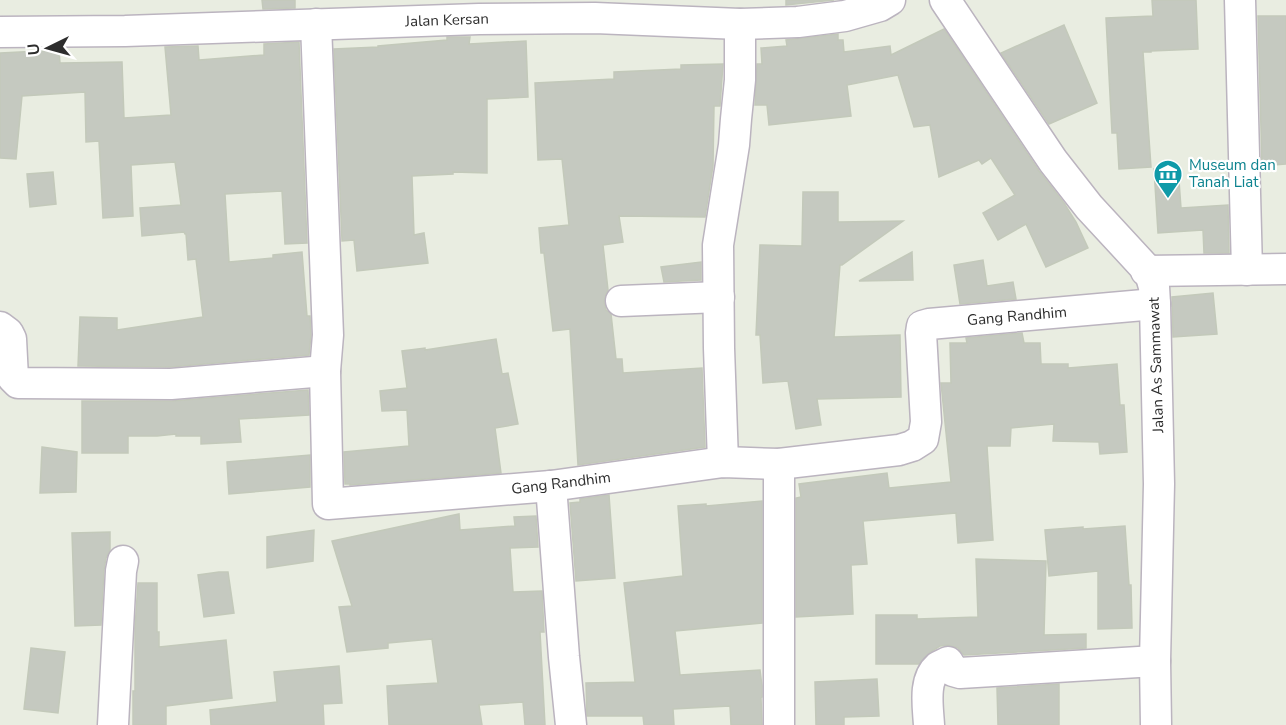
<svg xmlns="http://www.w3.org/2000/svg" width="1286" height="725" font-family="'Nunito Sans',sans-serif">
	<style>
		.building { fill: #c5c9c0; stroke: #c3c9ba; stroke-width: 1.5 }
		.lines { fill: none; stroke-linecap: round; stroke-linejoin: round }
		.minor-casing { stroke: #bbb4bf; stroke-width: 33 }
		.minor { stroke: #fff; stroke-width: 30 }
		.labels { text-anchor: middle; dominant-baseline: central; stroke-width: 4.5; stroke-linejoin: round; paint-order: stroke }
		.street-label { font-size: 15px; fill: #2d2d2d; stroke: #fff }
		.culture-label { font-size: 15px; fill: #0d838f; stroke: #fff; text-anchor: start }
	</style>
	<rect width="100%" height="100%" fill="#e9ede1"/>
	<!-- building -->
	<g class="building">
		<polygon points="262,0 295,0 295,8 263,9"/>
		<polygon points="786,0 834,0 786,5"/>
		<polygon points="1152,0 1196,0 1198,49 1151,51 1151,52 1143,52 1151,167 1119,169 1117,133 1112,133 1106,18 1153,16"/>
		<polygon points="1258,16 1286,16 1286,164 1262,166"/>
		<polygon points="1064,25 1097,103 1049,124 1001,53"/>
		<polygon points="944,29 1039,171 1064,203 1076,222 1088,248 1046,267 1026,224 998,240 983,213 1015,195 991,158 982,164 979,160 939,177 930,125 914,127 898,75 847,85 851,116 769,125 767,105 755,105 757,64 762,64 761,48 787,46 786,40 838,34 838,40 843,40 844,52 890,46 891,55"/>
		<polygon points="447,37 470,37 469,44 526,41 528,97 487,99 487,173 453,172 453,174 412,176 414,235 424,233 428,263 357,271 354,240 342,241 334,49 378,47 378,46 447,40"/>
		<polygon points="299,42 307,243 285,244 282,191 225,194 229,262 273,258 273,255 302,252 307,316 310,316 311,335 309,355 170,367 78,366 80,317 117,318 117,330 203,317 196,259 188,260 186,234 185,234 184,232 142,236 140,208 181,205 175,162 131,165 133,216 103,218 99,141 86,142 85,92 22,96 16,159 0,158 0,53 59,50 60,63 122,62 124,118 171,115 165,47 198,46 199,60 264,55 264,44"/>
		<polygon points="723,64 720,106 714,106 713,166 705,217 619,216 623,242 603,245 608,290 606,294 604,302 606,310 611,314 616,359 622,359 623,373 702,368 705,447 578,465 570,329 553,331 544,253 541,253 539,228 569,225 562,159 538,160 535,83 614,79 614,72 681,69 681,65"/>
		<polygon points="1178,167 1181,208 1228,205 1229,253 1204,253 1203,230 1158,233 1154,169"/>
		<polygon points="53,172 56,204 30,207 27,174"/>
		<polygon points="803,192 838,192 838,222 903,221 842,265 840,265 834,337 900,335 901,397 817,399 821,425 796,429 788,381 763,383 760,335 756,335 760,245 802,246"/>
		<polygon points="912,252 913,280 859,281"/>
		<polygon points="983,260 987,286 1013,282 1016,299 960,304 954,265"/>
		<polygon points="701,262 701,280 664,282 661,267"/>
		<polygon points="1213,293 1217,334 1173,337 1172,297"/>
		<polygon points="1022,333 1024,343 1040,343 1041,364 1068,364 1068,368 1117,364 1120,405 1124,405 1127,452 1100,454 1099,442 1053,441 1054,424 1011,428 1010,446 987,446 993,540 958,543 956,513 863,521 867,564 851,565 853,614 796,617 796,498 801,497 799,484 887,473 889,488 951,482 941,383 951,383 950,343 967,343 966,338"/>
		<polygon points="496,339 502,374 508,373 518,424 495,428 501,473 350,485 350,484 345,484 344,452 409,446 407,410 382,411 380,391 407,388 402,351 425,348 425,350"/>
		<polygon points="308,390 309,415 239,419 241,442 201,444 201,436 176,436 176,434 157,436 128,436 128,453 82,453 82,401 172,401"/>
		<polygon points="42,447 77,452 76,492 40,493"/>
		<polygon points="310,455 310,487 229,494 227,462"/>
		<polygon points="609,495 615,578 576,581 570,503 580,502 580,499"/>
		<polygon points="762,501 762,623 675,631 680,675 760,670 762,686 762,697 761,698 762,725 731,725 730,706 673,709 674,725 644,725 643,716 587,716 586,683 635,682 624,583 683,576 678,506 706,504 706,506"/>
		<polygon points="459,514 460,530 515,526 514,517 536,516 538,547 510,548 513,592 542,591 544,632 540,632 545,725 525,725 523,702 479,705 482,725 389,725 387,686 438,683 432,639 388,643 388,648 347,652 339,607 352,606 332,541"/>
		<polygon points="1125,526 1129,585 1131,585 1132,628 1098,629 1098,571 1049,576 1045,530 1083,527 1083,529"/>
		<polygon points="314,530 313,561 267,568 267,537"/>
		<polygon points="110,532 110,550 106,558 104,570 101,625 75,626 72,533"/>
		<polygon points="976,559 1046,561 1044,635 1086,634 1086,648 964,655 958,648 948,645 940,646 930,652 919,664 876,664 876,615 917,615 917,619 978,617"/>
		<polygon points="219,572 228,572 234,613 204,617 198,575"/>
		<polygon points="138,583 157,583 157,632 159,632 159,647 226,640 232,698 166,706 166,725 133,725 133,691 135,691 135,628"/>
		<polygon points="31,648 65,652 58,713 24,709"/>
		<polygon points="339,666 342,703 323,704 324,725 211,725 210,710 277,702 274,672"/>
		<polygon points="877,679 879,716 844,717 844,725 816,725 815,682"/>
		<polygon points="1059,684 1059,725 998,725 997,688"/>
	</g>
	<g class="lines">
		<!-- minor casing -->
		<g class="minor-casing">
			<g id="minor">
				<polyline points="945,0 1053,161 1089,207 1150,273 1154,287 1155,304 1159,484 1155,661 1156,725"/>
				<polyline points="1240,0 1247,270"/>
				<polyline points="316,24 328,335 325,371 328,504 551,486 723,462 779,464 899,450 912,446 923,439 926,422 921,333 922,326 929,324 1155,304"/>
				<polyline points="0,32 125,31 479,19 595,18 740,24 798,22 845,16 880,6 890,0"/>
				<polyline points="1146,271 1286,269"/>
				<polyline points="621,301 719,297"/>
				<polyline points="0,327 8,333 11,339 13,378 18,383 171,384 325,371"/>
				<polyline points="723,462 719,348 718,245 734,145 736,119 740,80 740,24"/>
				<polyline points="551,486 564,657 571,725"/>
				<polyline points="113,725 121,571 123,561"/>
				<polyline points="779,725 779,464"/>
				<path d="M 929,725 C 928,707 923,680 938,667 C 941,665 944,664 948,662 L 953,671 L 960,673 L 1155,661"/>
			</g>
		</g>
		<!-- minor -->
		<use href="#minor" class="minor"/>
	</g>
	<!-- icons -->
	<defs>
		<g id="museum-pin" transform="scale(1.5)"><path d="M0 17L-7.5 6A9.5 9.5 0 1 1 7.5 6Z" fill="#0f9aa8" stroke="#fff"/><path d="M0-6L6-3V-2H-6V-3ZM-5-1h2V3h-2ZM-1-1h2V3h-2ZM3-1h2V3H3ZM-6 4H6V6H-6Z" fill="#fff"/></g>
	</defs>
	<g fill-rule="evenodd">
		<use href="#museum-pin" x="1168" y="174"/>
	</g>
	<g class="labels">
		<!-- street labels -->
		<g class="street-label">
			<text transform="translate(447 20) rotate(-2)">Jalan Kersan</text>
			<text transform="translate(1017 316) rotate(-5)">Gang Randhim</text>
			<text transform="translate(1156 365) rotate(-92)">Jalan As Sammawat</text>
			<text transform="translate(561 483) rotate(-7)">Gang Randhim</text>
		</g>
		<!-- culture labels -->
		<g class="culture-label">
			<text x="1189" y="165">Museum dan<tspan x="1189" dy="17">Tanah Liat</tspan></text>
		</g>
	</g>
	<!-- north arrow -->
	<g transform="translate(48 48) rotate(265)" stroke="#ffffff" stroke-width="4.5" paint-order="stroke">
	<path d="M0-4.5L10 22L0 15L-10 22Z" fill="#2d2d2d"/>
	<text y="-9" font-size="16" font-weight="bold" text-anchor="middle" fill="#2d2d2d">U</text>
	</g>
</svg>
